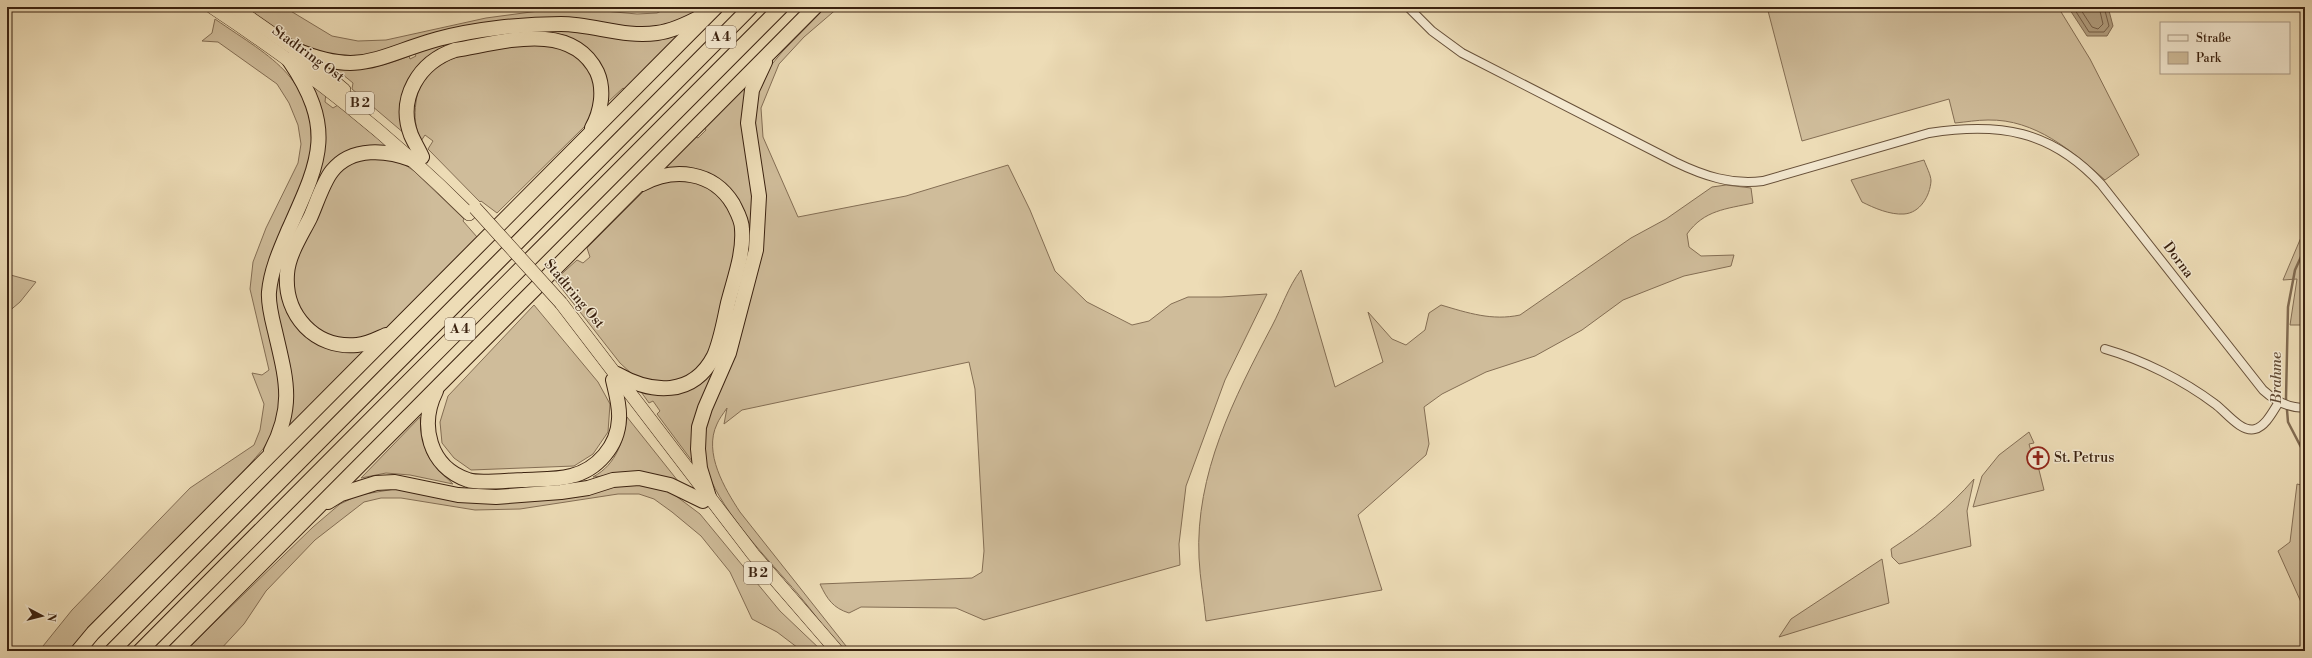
<svg xmlns="http://www.w3.org/2000/svg" width="2312" height="658" font-family="'Libre Bodoni',serif">
	<style>
		.green { fill: #cfbc9a; stroke: #846e54 }
		.water { fill: #b09c7d; stroke: #816b51 }
		.lines { fill: none; stroke-linecap: round; stroke-linejoin: round }
		.shore { stroke: #755e46; stroke-width: 1 }
		.stream { stroke: #816b51; stroke-width: 2.5 }
		.minor-casing { stroke: #675039; stroke-width: 10 }
		.trunk-casing { stroke: #3a210f; stroke-width: 14 }
		.motorway-casing { stroke: #3a210f; stroke-width: 16 }
		.minor { stroke: #f3e8d0; stroke-width: 8 }
		.trunk { stroke: #eddcb6; stroke-width: 13 }
		.motorway { stroke: #eddcb6; stroke-width: 14 }
		.trunk-bridge-casing { stroke: #3a210f; stroke-width: 14; stroke-linecap: butt }
		.trunk-bridge { stroke: #eddcb6; stroke-width: 13 }
		.labels { text-anchor: middle; dominant-baseline: central; stroke-width: 3; stroke-linejoin: round; paint-order: stroke }
		.shield { fill: #f3e8d0; stroke: #725d49; stroke-width: 1 }
		.shield-label { font-size: 13px; font-weight: bold; fill: #3a210f }
		.street-label { font-size: 14px; fill: #3a210f; stroke: #f3e8d0 }
		.poi-label { font-size: 14px; fill: #3a210f; stroke: #f3e8d0; text-anchor: start }
		.water-label { font-size: 15px; font-style: italic; fill: #634c36; stroke: #f3e8d0 }
	</style>
	<rect width="100%" height="100%" fill="#eddcb6"/>
	<filter id="stains"><feTurbulence type="fractalNoise" baseFrequency=".005" numOctaves="4"/><feColorMatrix values="0 0 0 0 .2 0 0 0 0 .09 0 0 0 0 .02 0 0 0 .5 -.17"/></filter>
	<radialGradient id="worn" r=".72"><stop offset=".6" stop-color="#630" stop-opacity="0"/><stop offset="1" stop-color="#630" stop-opacity=".3"/></radialGradient>
	<!-- green -->
	<g class="green">
		<polygon points="242,7 284,7 332,36 358,41 386,40 486,18 546,10 593,10 637,14 657,13 669,7 703,7 677,23 640,29 582,19 409,46 341,61 298,45"/>
		<path d="M 826,7 L 839,7 L 804,37 L 779,64 L 761,108 L 763,137 L 798,217 L 906,196 L 1008,165 L 1030,210 L 1055,271 L 1087,302 L 1132,325 L 1149,321 L 1171,304 L 1188,297 L 1221,297 L 1267,294 L 1225,380 L 1186,486 L 1179,544 L 1180,565 L 984,620 L 956,608 L 861,607 L 849,613 C 833,608 827,599 820,584 L 972,578 L 982,572 L 984,551 L 975,389 L 969,362 L 742,410 L 724,424 L 727,408 C 723,414 719,419 717,424 C 703,453 725,489 740,512 L 850,651 L 844,651 C 828,633 814,613 798,594 C 769,560 724,515 708,473 C 702,458 705,440 706,424 L 758,260 L 754,138 L 756,98 L 768,69 L 782,52 Z"/>
		<path d="M 1767,7 L 2058,7 L 2090,59 L 2139,155 L 2105,180 C 2072,151 2035,119 1988,120 C 1977,120 1966,122 1955,123 L 1949,99 L 1802,141 Z"/>
		<path d="M 215,19 C 274,60 316,77 312,159 L 269,270 L 283,394 L 275,431 L 263,449 L 244,471 L 97,622 L 72,651 L 39,651 L 72,610 L 190,488 L 254,445 L 260,430 L 264,404 L 252,373 L 262,375 L 269,370 L 250,289 L 253,262 L 266,228 L 298,163 L 301,144 L 298,125 L 289,103 L 277,84 L 218,42 L 202,41 L 212,33 Z"/>
		<path d="M 547,28 L 678,32 L 680,37 L 627,91 L 623,88 L 608,102 L 603,111 L 580,44 L 567,36 L 551,33 L 419,66 L 405,134 L 352,89 L 353,83 L 342,74 L 338,77 L 323,66 C 355,73 379,68 409,56 L 410,59 L 416,56 L 414,53 L 457,40 Z"/>
		<path d="M 537,44 L 567,48 L 587,64 L 596,88 L 595,105 L 586,125 L 497,213 L 481,201 L 480,202 L 428,149 L 433,141 L 425,135 L 421,141 C 415,127 414,117 416,102 C 422,48 495,50 537,44 Z"/>
		<polygon points="753,78 754,188 750,254 695,465 657,414 660,411 653,401 649,403 639,389 697,383 745,257 726,185 665,171 663,167 694,136 698,138 706,130 704,126"/>
		<polygon points="308,80 326,93 325,102 333,108 338,105 389,148 342,158 287,257 298,327 370,348 283,436 275,297 277,277 314,185"/>
		<polygon points="369,157 401,162 414,171 464,219 463,221 477,237 384,330 352,342 322,335 293,301 292,268 327,187 349,162"/>
		<path d="M 1924,160 C 1926,166 1931,175 1931,181 C 1930,196 1920,213 1904,214 C 1890,215 1874,208 1862,202 L 1851,180 Z"/>
		<polygon points="672,179 698,182 721,195 735,217 737,247 711,347 703,365 688,377 656,385 633,375 620,363 555,280 577,260 583,263 590,257 587,248 646,189"/>
		<path d="M 1726,185 L 1751,188 L 1753,203 C 1726,209 1704,210 1687,234 L 1689,247 L 1701,256 L 1734,255 L 1731,266 L 1684,276 L 1623,300 L 1582,330 L 1535,356 L 1486,372 L 1442,394 L 1424,407 L 1429,444 L 1426,455 L 1358,515 L 1382,590 L 1206,621 C 1204,600 1200,579 1199,558 C 1195,474 1234,398 1272,326 C 1282,307 1288,287 1301,270 L 1335,387 L 1383,362 L 1368,312 L 1392,339 L 1406,345 L 1425,330 L 1429,313 L 1441,305 C 1468,313 1492,321 1520,315 L 1631,238 L 1666,219 L 1712,187 Z"/>
		<polygon points="2305,228 2305,325 2290,325 2297,279 2283,280"/>
		<polygon points="7,274 36,282 20,302 7,313"/>
		<polygon points="534,305 598,382 610,404 608,432 593,454 574,466 471,470 454,458 442,443 440,422 448,396"/>
		<path d="M 420,417 C 424,454 426,459 453,484 L 410,475 L 386,473 L 361,478 Z"/>
		<path d="M 627,417 L 682,486 L 614,475 L 593,477 C 617,464 623,441 627,417 Z"/>
		<polygon points="2029,432 2034,443 2029,444 2032,455 2027,456 2028,462 2033,461 2034,466 2038,466 2044,490 1973,507 1982,476 1999,455"/>
		<path d="M 1974,479 L 1967,511 L 1971,546 L 1899,564 L 1892,557 L 1891,549 C 1922,529 1950,507 1974,479 Z"/>
		<polygon points="621,484 646,484 668,490 700,514 780,611 822,651 802,651 777,632 752,619 730,572 701,536 672,512 654,499 639,494 618,494 520,509 475,510 401,498 381,498 364,502 315,540 266,591 244,624 219,651 185,651 313,527 340,504 359,495 395,489 439,497"/>
		<polygon points="2297,484 2305,486 2305,611 2278,551 2290,542"/>
		<polygon points="1882,559 1889,603 1779,637 1791,619"/>
	</g>
	<!-- water -->
	<polygon class="water" points="2068,7 2108,7 2113,26 2107,36 2087,36"/>
	<g class="lines">
		<!-- shore -->
		<g class="shore">
			<polyline points="2073,7 2089,32 2104,32 2109,26 2104,7"/>
			<polyline points="2079,7 2092,27 2098,29 2103,24 2099,7"/>
		</g>
		<!-- stream -->
		<g class="stream">
			<polyline points="2305,248 2295,270 2288,307 2286,398 2288,422 2303,451 2305,507"/>
			<path d="M 2305,513 C 2300,526 2301,542 2305,555"/>
		</g>
		<!-- minor casing -->
		<g class="minor-casing">
			<g id="minor">
				<path d="M 1408,7 L 1432,31 L 1462,53 L 1675,162 C 1704,176 1731,185 1763,181 L 1929,133 C 1999,122 2051,130 2101,184 L 2263,390 C 2275,401 2288,408 2305,408"/>
				<path d="M 2105,349 C 2143,360 2183,380 2215,404 C 2225,411 2241,433 2255,429 C 2266,426 2273,411 2279,402"/>
			</g>
		</g>
		<!-- trunk casing -->
		<g class="trunk-casing">
			<g id="trunk">
				<path d="M 212,7 C 307,70 389,134 469,214"/>
				<polyline points="234,7 296,50 344,90"/>
				<polyline points="561,303 753,554 837,651"/>
			</g>
		</g>
		<!-- motorway casing -->
		<g class="motorway-casing">
			<g id="motorway">
				<path d="M 296,50 C 361,77 377,56 438,39 C 475,29 523,24 561,24 C 593,24 625,38 657,33 C 673,31 689,23 702,16"/>
				<path d="M 422,157 C 419,150 414,142 411,135 C 397,98 419,62 455,50 C 500,43 571,19 597,72 C 605,90 601,112 592,128"/>
				<path d="M 386,335 C 377,339 368,344 357,345 C 315,349 284,315 287,274 C 288,255 302,234 310,218 C 316,205 323,182 332,171 C 352,146 387,150 413,160"/>
				<path d="M 617,374 C 652,394 693,397 714,356 C 721,340 724,321 728,303 C 734,279 744,254 742,229 C 742,220 737,212 733,204 C 713,171 674,167 642,184"/>
				<path d="M 436,391 C 419,425 429,467 468,480 C 478,484 511,480 523,480 C 539,479 556,480 571,476 C 597,470 618,446 619,419 C 620,406 616,393 613,380"/>
				<path d="M 271,451 C 295,405 286,379 275,331 C 272,319 268,304 269,292 C 271,270 280,250 289,229 C 320,160 336,129 289,60"/>
				<polyline points="709,497 700,468 698,449 699,427 705,408 729,353 756,250 759,196 748,123 752,90 765,62"/>
				<polyline points="328,502 341,494 376,483 395,482 458,495 496,497 561,492 588,488 613,480 639,478 670,485 703,501"/>
				<polyline points="78,651 93,633 716,7"/>
				<polyline points="112,651 751,7"/>
				<polyline points="140,651 781,7"/>
				<polyline points="175,651 815,7"/>
			</g>
		</g>
		<!-- minor -->
		<use href="#minor" class="minor"/>
		<!-- trunk -->
		<use href="#trunk" class="trunk"/>
		<!-- motorway -->
		<use href="#motorway" class="motorway"/>
		<!-- trunk-bridge casing -->
		<g class="trunk-bridge-casing">
			<polyline id="trunk-bridge" points="475,208 561,303"/>
		</g>
		<!-- trunk-bridge -->
		<use href="#trunk-bridge" class="trunk-bridge"/>
	</g>
	<!-- icons -->
	<defs>
		<g id="church-ring" transform="scale(1.15)"><circle r="9.5" fill="#f3e8d0" stroke="#8f2418" stroke-width="1.5"/><path d="M-1.2-6h2.4v3.5h3.3v2.4h-3.3V6h-2.4V-.1h-3.3v-2.4h3.3Z" fill="#8f2418"/></g>
	</defs>
	<g fill-rule="evenodd">
		<use href="#church-ring" x="2038" y="458"/>
	</g>
	<g class="labels">
		<!-- shield labels -->
		<g class="shield">
			<rect x="706" y="26" width="30" height="22" rx="3"/>
			<rect x="346" y="92" width="28" height="22" rx="3"/>
			<rect x="445" y="318" width="30" height="22" rx="3"/>
			<rect x="744" y="562" width="28" height="22" rx="3"/>
		</g>
		<g class="shield-label">
			<text x="721" y="37">A 4</text>
			<text x="360" y="103">B 2</text>
			<text x="460" y="329">A 4</text>
			<text x="758" y="573">B 2</text>
		</g>
		<!-- street labels -->
		<g class="street-label">
			<text transform="translate(308 54) rotate(36)">Stadtring Ost</text>
			<text transform="translate(2178 260) rotate(53)">Dorna</text>
			<text transform="translate(574 294) rotate(50)">Stadtring Ost</text>
		</g>
		<!-- poi labels -->
		<g class="poi-label">
			<text x="2054" y="458">St. Petrus</text>
		</g>
		<!-- water labels -->
		<g class="water-label">
			<text transform="translate(2276 378) rotate(-90)">Brahme</text>
		</g>
	</g>
	<!-- margin -->
	<rect width="2312" height="658" fill="none" stroke="#eddcb6" stroke-width="24"/>
	<rect x="8" y="8" width="2296" height="642" fill="none" stroke="#3a210f" stroke-width="2"/>
	<rect x="12" y="12" width="2288" height="634" fill="none" stroke="#3a210f"/>
	<!-- legend -->
	<rect x="2160" y="22" width="130" height="52" fill="#f3e8d0" stroke="#a99883"/>
	<rect x="2168" y="35" width="20" height="6" fill="#f3e8d0" stroke="#a99883"/>
	<text x="2196" y="42" font-size="12" fill="#3a210f">Straße</text>
	<rect x="2168" y="52" width="20" height="12" fill="#cfbc9a" stroke="#a99883"/>
	<text x="2196" y="62" font-size="12" fill="#3a210f">Park</text>
	<!-- north arrow -->
	<g transform="translate(42 616) rotate(97)" stroke="#f3e8d0" stroke-width="3" paint-order="stroke">
	<path d="M0-3L7 15L0 10L-7 15Z" fill="#3a210f"/>
	<text y="-6" font-size="11" font-weight="bold" text-anchor="middle" fill="#3a210f">N</text>
	</g>
	<rect width="100%" height="100%" filter="url(#stains)"/>
	<rect width="100%" height="100%" fill="url(#worn)"/>
</svg>
